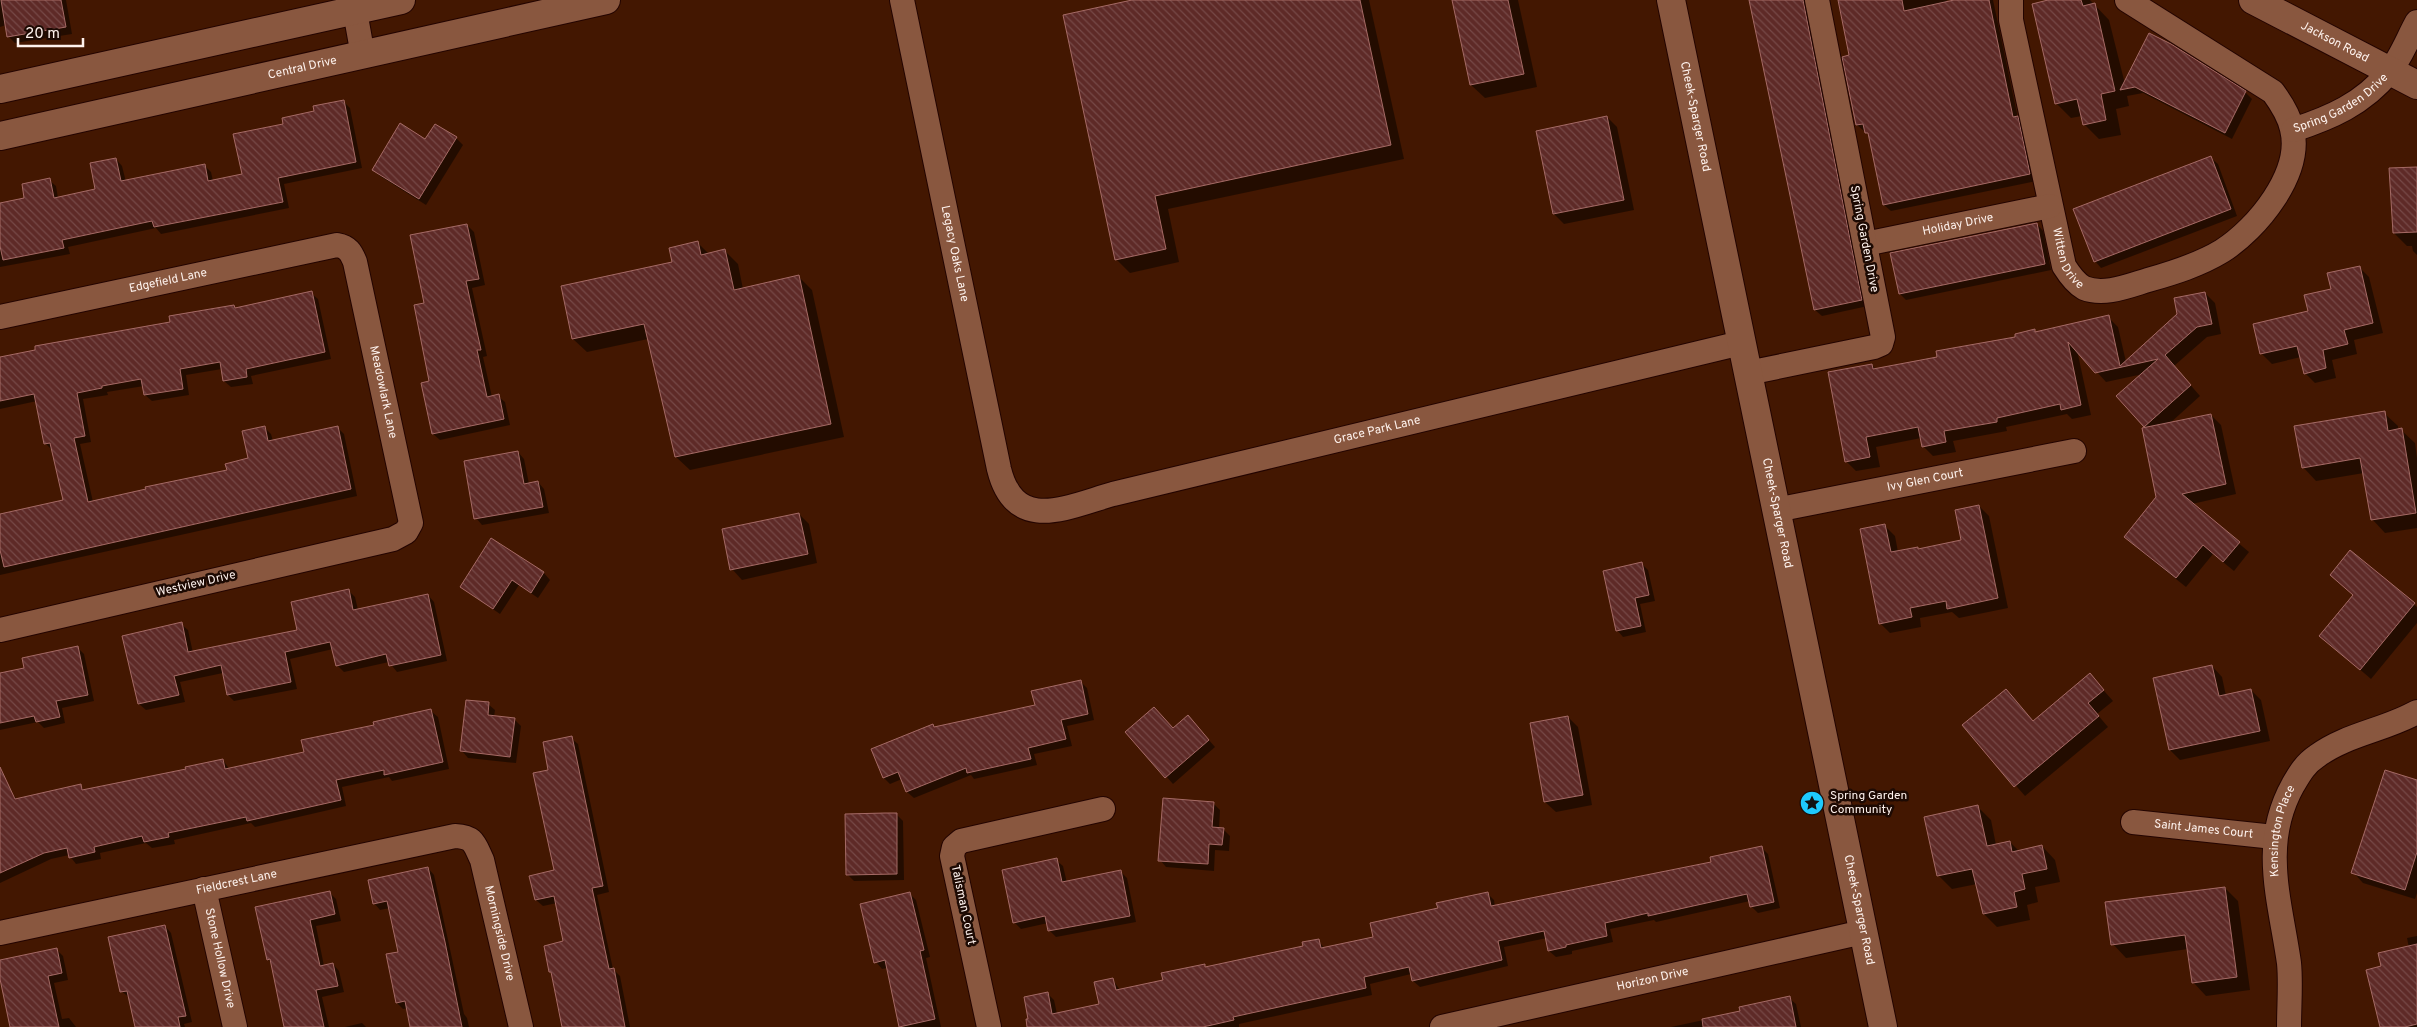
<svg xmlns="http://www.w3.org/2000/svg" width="2417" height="1027" font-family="Overpass,sans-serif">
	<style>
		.shadow { fill: #0007 }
		.building { fill: url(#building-back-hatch); stroke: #a56a65 }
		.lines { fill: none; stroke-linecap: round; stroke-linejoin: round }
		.minor-casing { stroke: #230400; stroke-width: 26 }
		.secondary-casing { stroke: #230400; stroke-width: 30 }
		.minor { stroke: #89573f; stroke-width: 24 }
		.secondary { stroke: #89573f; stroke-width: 28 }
		.labels { text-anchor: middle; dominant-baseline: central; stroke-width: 5; stroke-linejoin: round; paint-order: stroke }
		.street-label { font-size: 12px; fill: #fef2ed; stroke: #1d0a03 }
		.poi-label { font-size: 12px; fill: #fef2ed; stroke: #1d0a03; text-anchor: start }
	</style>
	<defs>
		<pattern id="building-back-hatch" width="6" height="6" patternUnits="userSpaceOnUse" patternTransform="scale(1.25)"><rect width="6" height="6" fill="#5e2a27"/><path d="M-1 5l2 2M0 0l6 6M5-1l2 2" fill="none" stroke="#764947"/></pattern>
	</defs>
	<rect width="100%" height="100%" fill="#431701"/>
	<!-- shadow -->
	<g class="shadow">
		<polygon points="0,0 66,0 72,34 15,43 8,36 6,25 0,27"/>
		<polygon points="1138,0 1369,0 1404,159 1168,209 1179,262 1130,273 1116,259"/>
		<polygon points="1453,0 1518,0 1537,87 1485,98 1471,85"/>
		<polygon points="1751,0 1808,0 1868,306 1822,316 1815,310"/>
		<polygon points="1839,0 1947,0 1946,3 1960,0 1993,0 2018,118 2024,124 2036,181 1891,211 1884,205 1870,136 1857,125 1851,56"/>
		<polygon points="2047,0 2090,0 2109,20 2125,84 2170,45 2245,92 2252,99 2232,139 2143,93 2127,96 2129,106 2116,109 2121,135 2099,139 2084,124 2082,116 2071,118 2056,103"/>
		<polygon points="343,101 350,108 362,168 284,184 289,208 161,234 156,228 68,247 70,254 0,267 0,204 26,199 49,180 56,186 58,198 97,190 116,159 122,166 126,182 204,165 211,172 213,181 243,175 284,125"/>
		<polygon points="1607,117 1617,127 1634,210 1564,224 1554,214"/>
		<polygon points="456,138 463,145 426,205 380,176 373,169 426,140"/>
		<polygon points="2211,158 2218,164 2237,216 2101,268 2095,261"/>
		<polygon points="2417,168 2417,255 2413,251 2412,246 2407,246 2394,233"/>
		<polygon points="2037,224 2043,231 2051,270 1906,300 1900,294"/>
		<polygon points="467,225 474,232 485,285 472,288 487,356 483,357 492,397 498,396 505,402 510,425 440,440 433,434 426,304"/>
		<polygon points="698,243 709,254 724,250 738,264 743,289 799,277 812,290 844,437 690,470 676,457 648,339 587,352 573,339 562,287 673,263"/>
		<polygon points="2359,267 2369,277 2383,333 2354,340 2357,354 2332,360 2336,378 2315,383 2305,373 2301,357 2272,364 2262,354 2255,325 2310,312"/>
		<polygon points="311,293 318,299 331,359 251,376 253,384 231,387 224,381 222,369 186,375 189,395 152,401 145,395 144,386 107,392 108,395 83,399 91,442 80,444 93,502 228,471 250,459 264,427 271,434 273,441 337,427 344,434 357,496 0,575 0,515 65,501 52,450 45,443 37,401 0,409 0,358 172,323 234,306 236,309"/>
		<polygon points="2205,293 2215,303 2221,334 2207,337 2174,366 2200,396 2169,424 2211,415 2221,425 2236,494 2192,504 2249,552 2234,571 2213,554 2186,587 2136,547 2158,498 2147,428 2118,396 2143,374 2106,382 2077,350 2091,415 2072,419 2067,414 2006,427 2007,431 1953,441 1956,452 1933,456 1923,446 1921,438 1876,447 1880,467 1856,471 1846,461 1872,365 1877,370 1939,358 2017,338 2034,331 2036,333 2108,317 2118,327 2126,362"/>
		<polygon points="2384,413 2398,426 2398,430 2401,430 2415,443 2417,458 2417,528 2385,533 2372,519 2364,473 2316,481 2303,467"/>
		<polygon points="518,452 524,459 529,484 538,482 544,489 549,513 482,525 476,518"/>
		<polygon points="1979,506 1989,516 2008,608 1959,618 1952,612 1920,618 1921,627 1890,633 1880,623 1885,526 1895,536 1898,552 1963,541"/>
		<polygon points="799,514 809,524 817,563 742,580 732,569"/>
		<polygon points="491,539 544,573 550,580 538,598 519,585 500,614 461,587"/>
		<polygon points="2350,551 2417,607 2417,623 2371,679 2321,636 2354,596"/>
		<polygon points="1642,564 1648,570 1655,601 1640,604 1646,632 1623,637 1617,630"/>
		<polygon points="348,590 355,597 358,610 428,595 434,602 447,661 397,672 389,662 344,672 337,665 333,649 290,659 297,689 234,701 228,695 223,673 180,682 185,702 146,710 139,704 181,624 188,630 193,653 298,631"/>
		<polygon points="77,647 84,654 94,701 62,708 65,723 44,728 38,722 0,730 0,674 26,669"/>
		<polygon points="2212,666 2222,677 2226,696 2251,690 2261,700 2270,741 2180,760 2170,750"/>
		<polygon points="2090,675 2113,701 2097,714 2108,727 2025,796 1963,725 2006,690 2034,722"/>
		<polygon points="1080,681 1087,688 1094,720 1067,726 1072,746 1034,754 1037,765 974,779 971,775 914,798 907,792 902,779 890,784 884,778 933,725 936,728 1036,706"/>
		<polygon points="488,704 495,710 494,717 514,719 521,726 516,763 468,758 462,751"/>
		<polygon points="431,711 438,717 449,769 392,781 389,777 342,787 346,806 255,827 251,823 174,840 175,844 152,848 146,843 100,853 101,859 76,864 69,855 51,859 0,883 0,799 12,794 17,799 80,786 85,791 187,770 223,760 230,770 305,753 375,726"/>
		<polygon points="1568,717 1578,727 1592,805 1556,812 1545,802"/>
		<polygon points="1194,723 1215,747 1173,784 1127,732 1173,730"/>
		<polygon points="571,738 578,744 609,892 597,895 613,969 620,976 630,1027 563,1027 553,974 550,972 565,942 557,903 543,906 536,900 531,877 555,871 550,771"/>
		<polygon points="2417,782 2417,893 2415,899 2363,883 2353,872"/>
		<polygon points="1213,803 1220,810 1219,829 1223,829 1230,836 1229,851 1215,850 1214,871 1166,867 1160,860"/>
		<polygon points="1978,807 1991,820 1996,845 2010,842 2019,851 2042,846 2055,860 2060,882 2035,887 2038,902 2027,905 2030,920 1997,927 1984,914 1977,884 1952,889 1939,876"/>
		<polygon points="896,814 903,821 904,880 854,881 847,874"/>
		<polygon points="1762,848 1768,854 1780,908 1758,913 1751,906 1750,901 1656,922 1654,920 1610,929 1613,942 1572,951 1572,954 1556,957 1549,951 1547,938 1504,947 1508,966 1420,987 1413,981 1411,974 1370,984 1372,995 1239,1024 1239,1027 1031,1027 1047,993 1054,1000 1057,1014 1100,1005 1113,980 1120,990 1164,981 1204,965 1207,968 1304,947 1318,940 1325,949 1375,938 1439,909 1487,893 1494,900 1495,907 1713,863"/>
		<polygon points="1056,860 1063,866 1067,883 1120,871 1127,878 1136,922 1056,937 1049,930 1048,923 1021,929 1014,922"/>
		<polygon points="428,868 434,875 464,1014 467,1018 469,1027 412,1027 408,1008 403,1009 397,1003 399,953 390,908 380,910 374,903"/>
		<polygon points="2225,888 2238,901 2250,990 2206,996 2193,982 2188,949 2126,958 2113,944"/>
		<polygon points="329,892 336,899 341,921 316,926 324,966 333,964 339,971 344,992 322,997 329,1027 286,1027 272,964 268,959"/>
		<polygon points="909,893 916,900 930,957 926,958 941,1027 900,1027 887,968 882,969 876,962"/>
		<polygon points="165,926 171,933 192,1022 184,1024 185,1027 136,1027 130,998 121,991"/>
		<polygon points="2417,936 2417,1027 2381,1027 2409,948 2407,938"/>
		<polygon points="56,949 63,956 68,980 54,983 62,1019 69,1018 76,1027 11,1027 0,974 0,961"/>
		<polygon points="1789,998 1796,1004 1801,1027 1671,1027 1741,1012"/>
		<polygon points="362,1023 366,1027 345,1027"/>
	</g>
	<!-- building -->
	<g class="building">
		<polygon points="1,0 61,0 66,27 7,37"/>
		<polygon points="1132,0 1360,0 1391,145 1155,196 1166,249 1115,260 1063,15"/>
		<polygon points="1452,0 1508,0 1524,74 1470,85"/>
		<polygon points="1749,0 1803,0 1862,300 1814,310"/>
		<polygon points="1838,0 1902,0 1904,11 1954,0 1989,0 2013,117 2018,116 2030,174 1883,205 1868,133 1865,133 1863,124 1856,125 1842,57 1849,55"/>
		<polygon points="2048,0 2081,0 2083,6 2095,3 2115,91 2101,94 2106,120 2083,125 2077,99 2055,104 2032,4"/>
		<polygon points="2149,33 2171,44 2246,91 2225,133 2135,87 2120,90"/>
		<polygon points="344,100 356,162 278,178 283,202 154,227 152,221 62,240 64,248 3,260 0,246 0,203 24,198 22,184 50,178 54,198 95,189 90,163 116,158 121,181 205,164 208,181 242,174 233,134 283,124 282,118 314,111 313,106"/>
		<polygon points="1607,116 1624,200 1553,214 1536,131"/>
		<polygon points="400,123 425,139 435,124 457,137 419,199 372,170"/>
		<polygon points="2211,156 2231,209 2094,262 2073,209"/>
		<polygon points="2417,167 2417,232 2393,233 2389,168"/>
		<polygon points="2037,223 2045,264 1899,294 1890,253"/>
		<polygon points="467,224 479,279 466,281 481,350 477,350 487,397 499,394 504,419 432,434 421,383 429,381 414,305 424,303 410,235"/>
		<polygon points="698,241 701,255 725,249 734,290 799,275 831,424 675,457 644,324 572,339 561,286 672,262 669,248"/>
		<polygon points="2360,266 2373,323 2344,330 2348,344 2323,350 2326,368 2304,374 2297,346 2260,354 2253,324 2308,311 2304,295 2331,289 2327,273"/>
		<polygon points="312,291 325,352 246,369 247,377 223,381 220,362 180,369 183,389 144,395 141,379 102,386 102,388 77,393 85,436 74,438 88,502 146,489 145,487 227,470 225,464 248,458 242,431 265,426 268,441 338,426 351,489 4,567 0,550 0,514 63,500 50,443 44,444 34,394 0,401 0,357 35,350 35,346 170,322 169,316 234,305 235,308"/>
		<polygon points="2205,292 2212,324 2197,327 2165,355 2191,385 2144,427 2116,396 2158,359 2095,373 2068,342 2081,405 2061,410 2060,404 1997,418 1997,422 1944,431 1946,442 1922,447 1918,427 1866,437 1870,457 1845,462 1828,372 1872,364 1873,369 1937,357 1936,351 2015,337 2015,334 2035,329 2035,332 2109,315 2120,366 2177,314 2174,298"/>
		<polygon points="2385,411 2388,431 2402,428 2416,513 2371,520 2360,458 2302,468 2294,426"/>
		<polygon points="2211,414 2226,484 2182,494 2240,542 2223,562 2203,545 2176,578 2124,537 2156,497 2142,428"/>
		<polygon points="518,451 524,484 538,481 543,507 474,519 464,461"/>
		<polygon points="1979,505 1998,598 1947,609 1946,601 1910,608 1912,617 1879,624 1860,529 1885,524 1891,552 1918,547 1918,549 1961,540 1955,510"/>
		<polygon points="799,513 808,554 730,570 722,529"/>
		<polygon points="491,538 544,572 531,593 512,580 493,609 460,587"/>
		<polygon points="2350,550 2415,603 2360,670 2319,636 2353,595 2330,575"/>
		<polygon points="1642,562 1649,595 1635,598 1641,626 1616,631 1603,571"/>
		<polygon points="349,589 353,610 428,594 441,655 389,666 386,654 336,666 330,642 285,652 291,682 227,695 221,665 174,676 179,695 138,704 122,636 182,622 188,652 297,630 291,602"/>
		<polygon points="78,646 88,695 56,701 60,717 36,722 34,716 0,723 0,673 24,668 22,658"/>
		<polygon points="2212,665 2219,696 2251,689 2260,731 2169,750 2153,678"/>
		<polygon points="2090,673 2104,690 2088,703 2099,716 2014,787 1962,725 2006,689 2033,721"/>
		<polygon points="1081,680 1088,714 1061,720 1066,739 1028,748 1031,759 967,773 966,768 906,792 898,772 883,778 871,749 933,724 934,727 1035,705 1031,691"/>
		<polygon points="466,700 489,702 488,715 515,718 510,757 460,751"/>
		<polygon points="1154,707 1173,728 1188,715 1209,740 1165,778 1125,732"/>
		<polygon points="431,709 443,762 384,775 384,770 336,780 341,800 247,821 246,817 168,833 169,837 144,842 142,836 94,847 95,852 69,858 67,848 44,853 0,873 0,767 15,799 81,784 82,790 186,769 185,767 223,759 225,769 304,752 301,740 374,725 373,722"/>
		<polygon points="1568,716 1583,795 1544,802 1530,723"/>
		<polygon points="572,736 603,886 592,888 609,969 614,968 625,1027 562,1027 551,972 549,972 544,946 563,941 554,896 535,900 529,876 554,870 533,773 548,770 543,742"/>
		<polygon points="2385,770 2417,780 2417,852 2405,890 2351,873"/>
		<polygon points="1163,798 1214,802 1212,827 1224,828 1222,845 1209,844 1208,864 1158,861"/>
		<polygon points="1978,805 1987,846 2010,841 2012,852 2042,845 2047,869 2022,874 2025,889 2014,892 2017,907 1983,914 1972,869 1937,876 1924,817"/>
		<polygon points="885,813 897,813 897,874 846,875 845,814"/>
		<polygon points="1762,846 1774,902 1750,907 1747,894 1648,916 1648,913 1605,923 1607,936 1566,945 1566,947 1548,951 1544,931 1498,941 1502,960 1412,981 1409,967 1364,977 1366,988 1233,1017 1234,1020 1203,1027 1027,1027 1026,1019 1028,1019 1024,997 1048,992 1052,1014 1099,1004 1094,982 1113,978 1116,990 1163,980 1161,973 1205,964 1205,967 1303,946 1302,942 1319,939 1321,948 1373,937 1370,923 1438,908 1436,903 1488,892 1491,906 1711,862 1710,857"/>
		<polygon points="1057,858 1062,882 1121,870 1130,916 1048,931 1045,916 1013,923 1002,870"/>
		<polygon points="428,867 445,942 462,1027 410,1027 405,1001 396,1003 386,954 398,952 387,901 373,904 368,880"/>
		<polygon points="2225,887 2237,977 2192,983 2185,935 2111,945 2105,902"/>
		<polygon points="330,891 335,914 310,920 320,966 333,963 338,986 316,990 324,1027 284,1027 270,959 267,960 255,907"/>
		<polygon points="910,892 924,950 920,951 935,1019 899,1027 885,960 874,963 860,904"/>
		<polygon points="165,925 186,1016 178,1017 180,1027 135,1027 127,991 120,992 108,937"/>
		<polygon points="2417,944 2417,1024 2405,1027 2380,1027 2366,970 2381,966 2378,953"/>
		<polygon points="57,948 62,973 48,976 59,1027 10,1027 0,979 0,960"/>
		<polygon points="1790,996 1796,1027 1703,1027 1702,1019 1740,1011 1739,1007"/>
	</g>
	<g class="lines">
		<!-- minor casing -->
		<g class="minor-casing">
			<g id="minor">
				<polyline points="353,0 363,56"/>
				<path id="s1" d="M 902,0 L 999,469 C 1015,534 1067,507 1113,494 L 1741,343"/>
				<path id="s2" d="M 2011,0 L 2011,20 L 2064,266 C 2069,274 2075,283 2084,288 C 2104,296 2128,286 2148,280 C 2173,273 2199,265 2222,251 C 2257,229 2303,173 2292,129 C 2289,115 2281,103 2273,92 L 2127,0"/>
				<path id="s3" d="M 2293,130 C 2330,118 2363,104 2389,72 C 2401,58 2408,38 2417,22"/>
				<path id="s4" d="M 1865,244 L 2050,206"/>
				<path id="s5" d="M 0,317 L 337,245 C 348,247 351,252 355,262 L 411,523 L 406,532 L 393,539 L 0,630"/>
				<polyline points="1748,373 1874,347 1881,344 1883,337 1817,0"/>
				<path id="s6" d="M 1776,510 L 2074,451"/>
				<path id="s7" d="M 2133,822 L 2274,837"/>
				<path id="s8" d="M 204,889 L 235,1027"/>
				<path id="s9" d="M 0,933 L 455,836 C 474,837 474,843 482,860 L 521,1027"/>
				<polyline points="989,1027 952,856 954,847 961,841 1103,809"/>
				<path id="s10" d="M 1442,1027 L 1863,932"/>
				<path id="s11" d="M 2289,1027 C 2289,1006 2291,983 2289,963 C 2280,900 2260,844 2293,785 C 2300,773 2305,764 2317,756 C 2347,734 2385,730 2417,712"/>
			</g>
		</g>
		<!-- secondary casing -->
		<g class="secondary-casing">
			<g id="secondary">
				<path id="s12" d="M 1671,0 L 1883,1027"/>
				<path id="s13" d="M 2253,0 L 2417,85"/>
				<polyline points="0,89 401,0"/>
				<path id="s14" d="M 0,136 L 606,0"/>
			</g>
		</g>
		<!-- minor -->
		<use href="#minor" class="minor"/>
		<!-- secondary -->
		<use href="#secondary" class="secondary"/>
	</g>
	<!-- icons -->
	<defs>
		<g id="sight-disc" transform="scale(1.25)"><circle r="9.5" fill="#1ec9fd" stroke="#1d0a03"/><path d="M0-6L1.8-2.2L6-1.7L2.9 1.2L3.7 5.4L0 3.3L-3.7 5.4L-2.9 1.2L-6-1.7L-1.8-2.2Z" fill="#111"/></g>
	</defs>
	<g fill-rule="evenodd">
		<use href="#sight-disc" x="1812" y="803"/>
	</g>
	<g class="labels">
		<!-- street labels -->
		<g class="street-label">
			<text stroke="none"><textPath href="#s13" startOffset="92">Jackson Road</textPath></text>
			<text stroke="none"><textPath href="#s14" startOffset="310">Central Drive</textPath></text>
			<text stroke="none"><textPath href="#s3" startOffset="55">Spring Garden Drive</textPath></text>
			<text stroke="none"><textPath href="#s12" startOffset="119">Cheek-Sparger Road</textPath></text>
			<text stroke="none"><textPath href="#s4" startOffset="95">Holiday Drive</textPath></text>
			<text transform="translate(1864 239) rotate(79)">Spring Garden Drive</text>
			<text stroke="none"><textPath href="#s1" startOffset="259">Legacy Oaks Lane</textPath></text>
			<text stroke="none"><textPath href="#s2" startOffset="266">Witten Drive</textPath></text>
			<text stroke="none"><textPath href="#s5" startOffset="172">Edgefield Lane</textPath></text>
			<text stroke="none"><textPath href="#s5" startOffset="504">Meadowlark Lane</textPath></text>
			<text stroke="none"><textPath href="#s1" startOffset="889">Grace Park Lane</textPath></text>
			<text stroke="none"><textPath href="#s6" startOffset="152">Ivy Glen Court</textPath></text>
			<text stroke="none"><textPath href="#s12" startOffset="524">Cheek-Sparger Road</textPath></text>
			<text transform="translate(196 584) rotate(-13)">Westview Drive</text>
			<text stroke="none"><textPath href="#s7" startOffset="71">Saint James Court</textPath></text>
			<text stroke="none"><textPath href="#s11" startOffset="198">Kensington Place</textPath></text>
			<text stroke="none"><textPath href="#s9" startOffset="242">Fieldcrest Lane</textPath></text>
			<text transform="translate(963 905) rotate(78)">Talisman Court</text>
			<text stroke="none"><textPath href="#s12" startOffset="929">Cheek-Sparger Road</textPath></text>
			<text stroke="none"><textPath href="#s9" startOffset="580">Morningside Drive</textPath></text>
			<text stroke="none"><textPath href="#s8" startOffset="71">Stone Hollow Drive</textPath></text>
			<text stroke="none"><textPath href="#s10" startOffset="216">Horizon Drive</textPath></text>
		</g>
		<!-- poi labels -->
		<g class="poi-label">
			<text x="1830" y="796">Spring Garden<tspan x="1830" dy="14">Community</tspan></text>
		</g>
	</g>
	<!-- scale -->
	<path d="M18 38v8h65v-8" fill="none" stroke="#fef2ed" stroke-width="2.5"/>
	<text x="25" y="38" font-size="15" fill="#fef2ed" stroke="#1d0a03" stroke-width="4" paint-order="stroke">20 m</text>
</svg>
